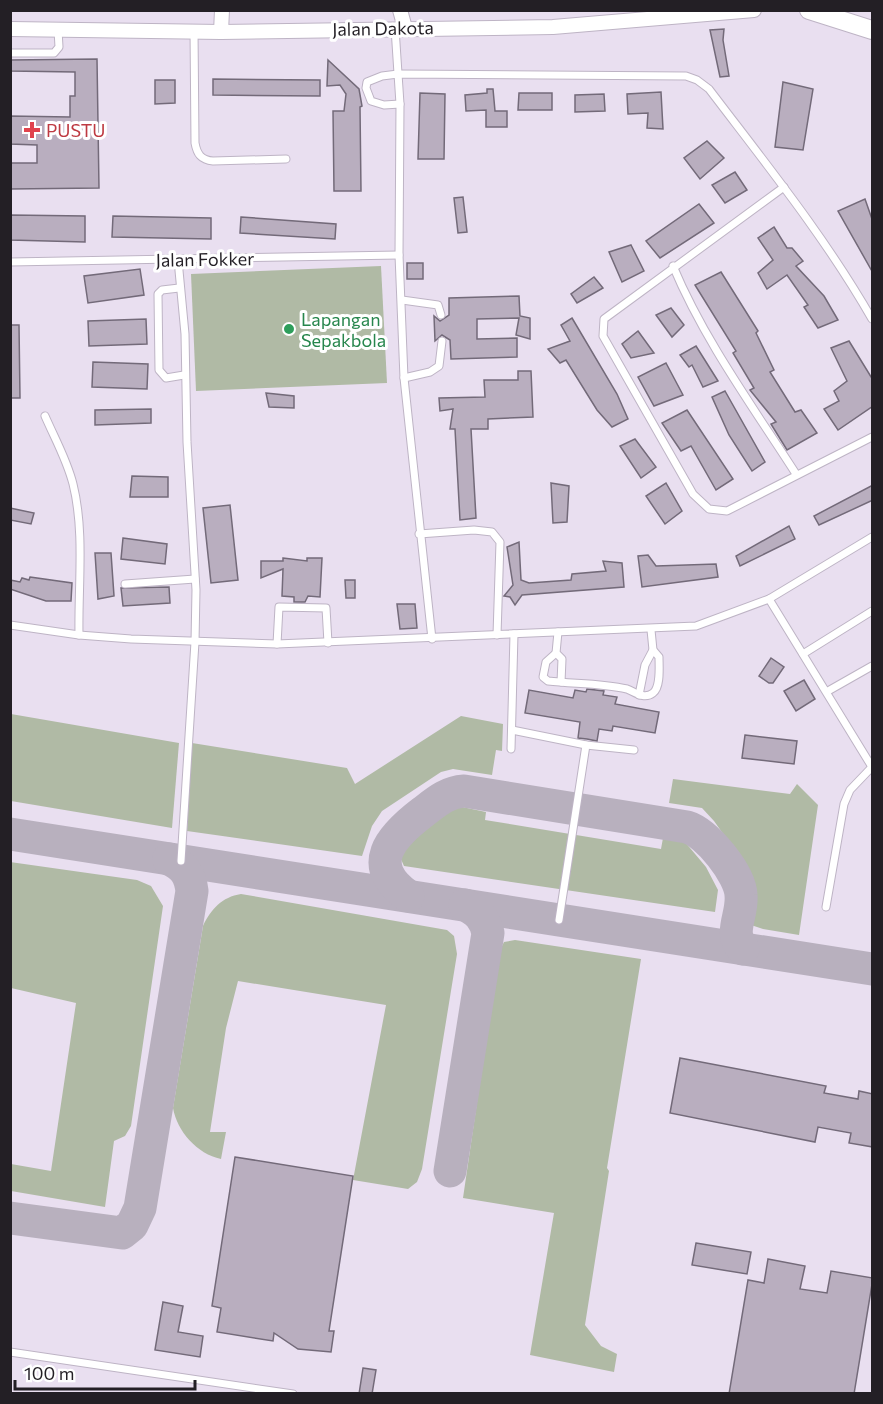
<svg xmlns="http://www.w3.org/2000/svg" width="883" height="1404" font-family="Commissioner,sans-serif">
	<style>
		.green { fill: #b0baa5 }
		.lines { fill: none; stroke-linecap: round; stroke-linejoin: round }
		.taxiway { stroke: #b8b0be; stroke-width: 33 }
		.building { fill: #b9aebf; stroke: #736a79; stroke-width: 1.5 }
		.service-casing { stroke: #beb4c5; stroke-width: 9 }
		.minor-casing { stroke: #beb4c5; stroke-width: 16 }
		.tertiary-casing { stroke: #beb4c5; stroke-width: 20 }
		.service { stroke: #fff; stroke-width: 7 }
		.minor { stroke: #fff; stroke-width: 14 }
		.tertiary { stroke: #fff; stroke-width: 18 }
		.health-dot { fill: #e0444e; stroke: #fff; stroke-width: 2 }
		.leisure-dot { fill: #2e9e5b; stroke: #fff; stroke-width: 2 }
		.labels { text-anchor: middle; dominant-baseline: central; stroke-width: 6; stroke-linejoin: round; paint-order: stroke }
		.street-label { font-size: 18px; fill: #231f25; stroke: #fff }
		.health-label { font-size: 18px; fill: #be3a42; stroke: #fff; text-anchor: start }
		.leisure-label { font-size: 18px; fill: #27864d; stroke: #fff; text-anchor: start }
	</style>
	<rect width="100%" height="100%" fill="#e9dff0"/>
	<!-- green -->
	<g class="green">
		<polygon points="381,266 387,383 196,391 191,274"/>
		<polygon points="11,714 179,743 172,828 11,801"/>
		<polygon points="461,716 503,724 502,751 496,750 492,775 453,769 441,772 382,811 372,826 362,856 187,831 192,743 347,768 355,784"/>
		<polygon points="673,779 790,794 797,784 818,805 799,935 763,929 751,925 754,884 751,873 714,821 702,808 669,803"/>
		<polygon points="448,804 486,812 485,820 661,849 663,838 685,842 706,867 718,890 715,912 404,866 400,857 405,846 423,825"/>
		<polygon points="10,862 137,880 151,886 163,906 131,1126 125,1136 114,1141 105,1207 11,1191 11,1164 51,1171 76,1003 11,988"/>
		<path d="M 241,894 L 447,930 L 454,936 L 457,954 L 422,1169 L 417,1182 L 408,1189 L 353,1180 L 386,1005 L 238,981 L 226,1028 L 210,1132 L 226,1132 L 221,1159 C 197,1154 177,1131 173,1108 L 203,926 C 211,909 222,897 241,894 Z"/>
		<polygon points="515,940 641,959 607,1168 609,1171 585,1325 601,1346 617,1354 614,1372 530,1355 554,1213 463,1198 499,952 504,942"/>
	</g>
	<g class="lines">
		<!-- taxiway -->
		<g class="taxiway">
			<polyline points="10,834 872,969"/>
			<path d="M 408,896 C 365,865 390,837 423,812 C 436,802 447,792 464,791 L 687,827 C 707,833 740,874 741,895 C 743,916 728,932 743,949"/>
			<path d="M 450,1171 L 488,933 C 485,919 478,911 465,905"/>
			<path d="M 10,1218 L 122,1233 L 132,1225 L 140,1208 L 192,891 C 190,874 184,866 169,859"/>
		</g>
	</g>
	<!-- building -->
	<g class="building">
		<polygon points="724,29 723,40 729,76 720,77 710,30"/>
		<polygon points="97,59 99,188 10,189 10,163 37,163 37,145 10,144 10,116 70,117 70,96 75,96 75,72 10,71 10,60"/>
		<polygon points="328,60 359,89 362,106 360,107 361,191 334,191 333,111 344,111 346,94 340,85 327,86"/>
		<polygon points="213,79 320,80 320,96 213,95"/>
		<polygon points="155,80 175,80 175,103 155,104"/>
		<polygon points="783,82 813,89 803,150 775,147"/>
		<polygon points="487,89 493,89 495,111 507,111 507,127 486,127 486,110 466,111 465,95 487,93"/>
		<polygon points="661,92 663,129 647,128 648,113 628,114 627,94"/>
		<polygon points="420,93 445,94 444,159 418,159"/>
		<polygon points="519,93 552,93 552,110 518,110"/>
		<polygon points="604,94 605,111 575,112 575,95"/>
		<polygon points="707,141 724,158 700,179 684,158"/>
		<polygon points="735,172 747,190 725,203 712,185"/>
		<polygon points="463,197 467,232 458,233 454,198"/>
		<polygon points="865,199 873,222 873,273 838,211"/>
		<polygon points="699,204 714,223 660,258 646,241"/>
		<polygon points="10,215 85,216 85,242 10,240"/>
		<polygon points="113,216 211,218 211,239 112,237"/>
		<polygon points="241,217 336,224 335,239 240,233"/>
		<polygon points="774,227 787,248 792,248 803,261 796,266 824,296 838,320 818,328 804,307 808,305 787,275 767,289 758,273 773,260 758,238"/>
		<polygon points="631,245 644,271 622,282 609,252"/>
		<rect x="407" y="263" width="16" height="16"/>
		<polygon points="140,269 144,295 88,303 84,276"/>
		<polygon points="721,272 758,331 756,333 774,370 770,372 795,412 801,410 817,433 787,450 771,424 776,422 750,390 754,388 733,353 736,351 695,285"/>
		<polygon points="594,277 603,288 577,303 571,294"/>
		<polygon points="519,296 520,316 530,318 530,339 516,335 519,318 477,319 477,339 517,338 517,357 451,359 450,340 442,335 435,341 434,316 440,321 449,315 449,298"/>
		<polygon points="671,308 684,325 672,337 656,315"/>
		<polygon points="572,318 617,394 628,419 612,427 597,410 566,360 560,363 548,349 570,341 561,325"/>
		<polygon points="146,319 147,344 89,346 88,321"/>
		<polygon points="10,325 19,325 20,398 10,398"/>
		<polygon points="638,331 654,353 631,358 622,344"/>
		<polygon points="849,341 873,380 873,406 838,430 824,409 839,401 834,391 847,381 831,348"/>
		<polygon points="696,346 718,381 703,387 692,365 689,367 680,355"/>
		<polygon points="93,362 148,364 147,389 92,387"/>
		<polygon points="666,363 683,395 654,406 638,377"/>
		<polygon points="518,371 531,371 533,417 488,419 488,429 471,429 476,518 460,520 455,429 450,429 453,409 440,411 439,398 485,397 484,380 518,380"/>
		<polygon points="725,391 765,462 752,471 729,435 712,397"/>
		<polygon points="266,393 294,396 294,408 269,407"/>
		<polygon points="151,409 151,423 95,425 95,410"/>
		<polygon points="687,410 733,479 716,490 691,446 681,451 662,423"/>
		<polygon points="635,439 656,467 641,478 620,446"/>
		<polygon points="132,476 168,477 168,497 130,497"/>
		<polygon points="551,483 569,486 567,522 553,523"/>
		<polygon points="666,483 682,511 665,524 646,496"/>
		<polygon points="873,485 873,500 819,525 814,516"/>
		<polygon points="230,505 238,580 211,583 203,508"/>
		<polygon points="10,508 34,513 31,524 10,520"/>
		<polygon points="789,526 795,539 740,566 736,556"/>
		<polygon points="123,538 167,544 165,564 121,559"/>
		<polygon points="519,542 521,580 529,583 571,580 572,574 606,571 603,561 622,563 624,587 522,595 515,605 510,597 504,596 513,585 507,547"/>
		<polygon points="95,553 111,553 114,596 98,599"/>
		<polygon points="648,555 656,566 716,564 718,577 642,587 638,556"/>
		<polygon points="283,558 307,561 307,558 322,558 320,597 308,596 305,602 294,602 294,597 282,596 283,569 261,578 261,561 283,561"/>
		<polygon points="30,577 72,583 71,601 46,601 10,589 10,580 20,582 22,578 29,580"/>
		<polygon points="345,580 355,580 355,598 346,598"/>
		<polygon points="169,587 170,603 123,606 121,588"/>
		<polygon points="397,604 415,604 417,628 400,629"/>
		<polygon points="771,658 784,667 773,683 769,683 759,676"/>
		<polygon points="804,680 815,699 796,711 784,691"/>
		<polygon points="587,689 604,691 603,695 617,697 615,704 659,712 655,733 613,726 612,731 599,729 597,741 587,739 578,738 580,722 525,713 529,690 573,698 575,690 586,692"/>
		<polygon points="745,735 797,741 794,764 742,758"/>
		<polygon points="680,1058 826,1086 824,1093 858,1099 859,1091 873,1094 873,1147 849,1143 851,1133 818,1127 815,1142 670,1113"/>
		<polygon points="235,1157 353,1176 329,1331 334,1331 331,1352 298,1349 274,1333 273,1341 217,1332 221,1308 212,1306"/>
		<polygon points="696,1243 751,1252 747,1274 692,1265"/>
		<polygon points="768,1259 805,1266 800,1289 827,1293 831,1271 873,1278 854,1394 729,1394 748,1280 764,1283"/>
		<polygon points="163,1302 183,1306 178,1332 203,1336 200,1357 155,1350"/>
		<polygon points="363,1368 376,1370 372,1394 359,1394"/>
	</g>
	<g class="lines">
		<!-- service casing -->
		<g class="service-casing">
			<g id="service">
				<polyline points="395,28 400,104 399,255 404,378 432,639"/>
				<path d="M 194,30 L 195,143 C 197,154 201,160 213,161 L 286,159"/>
				<polyline points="10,53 54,53 59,47 58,30"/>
				<path d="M 400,104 L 384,105 L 371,101 L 366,88 L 367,82 L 382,76 L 398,74 L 686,76 L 697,80 L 709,89 C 766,164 825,237 872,319"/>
				<polyline points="784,187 604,319 603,336 693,494 709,509 727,511 872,437"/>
				<polyline points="178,260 185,334 187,442 196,590 195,642 181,861"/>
				<polyline points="10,262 399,255"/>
				<path d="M 673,266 C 704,340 753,407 796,474"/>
				<polyline points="179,288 162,290 158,294 159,370 166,378 184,375"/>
				<polyline points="402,300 438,305 441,315"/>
				<polyline points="404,378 430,372 439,366 442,341"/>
				<path d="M 45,416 C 55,439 67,460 73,484 C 85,532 78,586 79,635"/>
				<polyline points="419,534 474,530 492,532 500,542 497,635"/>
				<polyline points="125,584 195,579"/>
				<polyline points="769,599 872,767"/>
				<polyline points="10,625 79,635 131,639 277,644 696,626 769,599 872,537"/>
				<polyline points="558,632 556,653 562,659 561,682"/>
				<polyline points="277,644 279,607 326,608 328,643"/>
				<path d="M 556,653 L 546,662 L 543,677 L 548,681 C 574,684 601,683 627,689 C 635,692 644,700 653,693 C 661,687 659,667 659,657 L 653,650 L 651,630"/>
				<polyline points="803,654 872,611"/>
				<polyline points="828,691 872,666"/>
				<polyline points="639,695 645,665 653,650"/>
				<polyline points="512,730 586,745 634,750"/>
				<polyline points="511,749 514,634"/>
				<polyline points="826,907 844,804 850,790 872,767"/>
				<polyline points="559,920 586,745"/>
				<polyline points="10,1352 293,1394"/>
			</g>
		</g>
		<!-- minor casing -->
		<g class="minor-casing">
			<g id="minor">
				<polyline points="400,10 405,28"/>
				<polyline points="10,29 221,32 553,27 754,10"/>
				<polyline points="221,32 222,10"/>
			</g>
		</g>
		<!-- tertiary casing -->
		<g class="tertiary-casing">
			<polyline id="tertiary" points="809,10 872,30"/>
		</g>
		<!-- service -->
		<use href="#service" class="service"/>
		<!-- minor -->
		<use href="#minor" class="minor"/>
		<!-- tertiary -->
		<use href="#tertiary" class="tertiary"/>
	</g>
	<!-- markers -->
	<path class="health-dot" d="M29 121h6v6h6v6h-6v6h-6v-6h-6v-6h6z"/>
	<circle class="leisure-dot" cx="289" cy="329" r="6"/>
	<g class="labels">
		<!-- street labels -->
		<g class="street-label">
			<text transform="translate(383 28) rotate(-1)">Jalan Dakota</text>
			<text transform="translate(205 259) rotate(-1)">Jalan Fokker</text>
		</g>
		<!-- health labels -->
		<g class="health-label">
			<text x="46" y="130">PUSTU</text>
		</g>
		<!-- leisure labels -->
		<g class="leisure-label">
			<text x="301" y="319">Lapangan<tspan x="301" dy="21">Sepakbola</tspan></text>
		</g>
	</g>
	<!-- border -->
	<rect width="883" height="1404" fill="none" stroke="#231f25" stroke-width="24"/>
	<!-- scale -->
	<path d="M15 1380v9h180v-9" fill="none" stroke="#231f25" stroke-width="3"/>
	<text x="24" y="1380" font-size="18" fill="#231f25" stroke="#ffffff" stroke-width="4.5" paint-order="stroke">100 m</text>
</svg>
